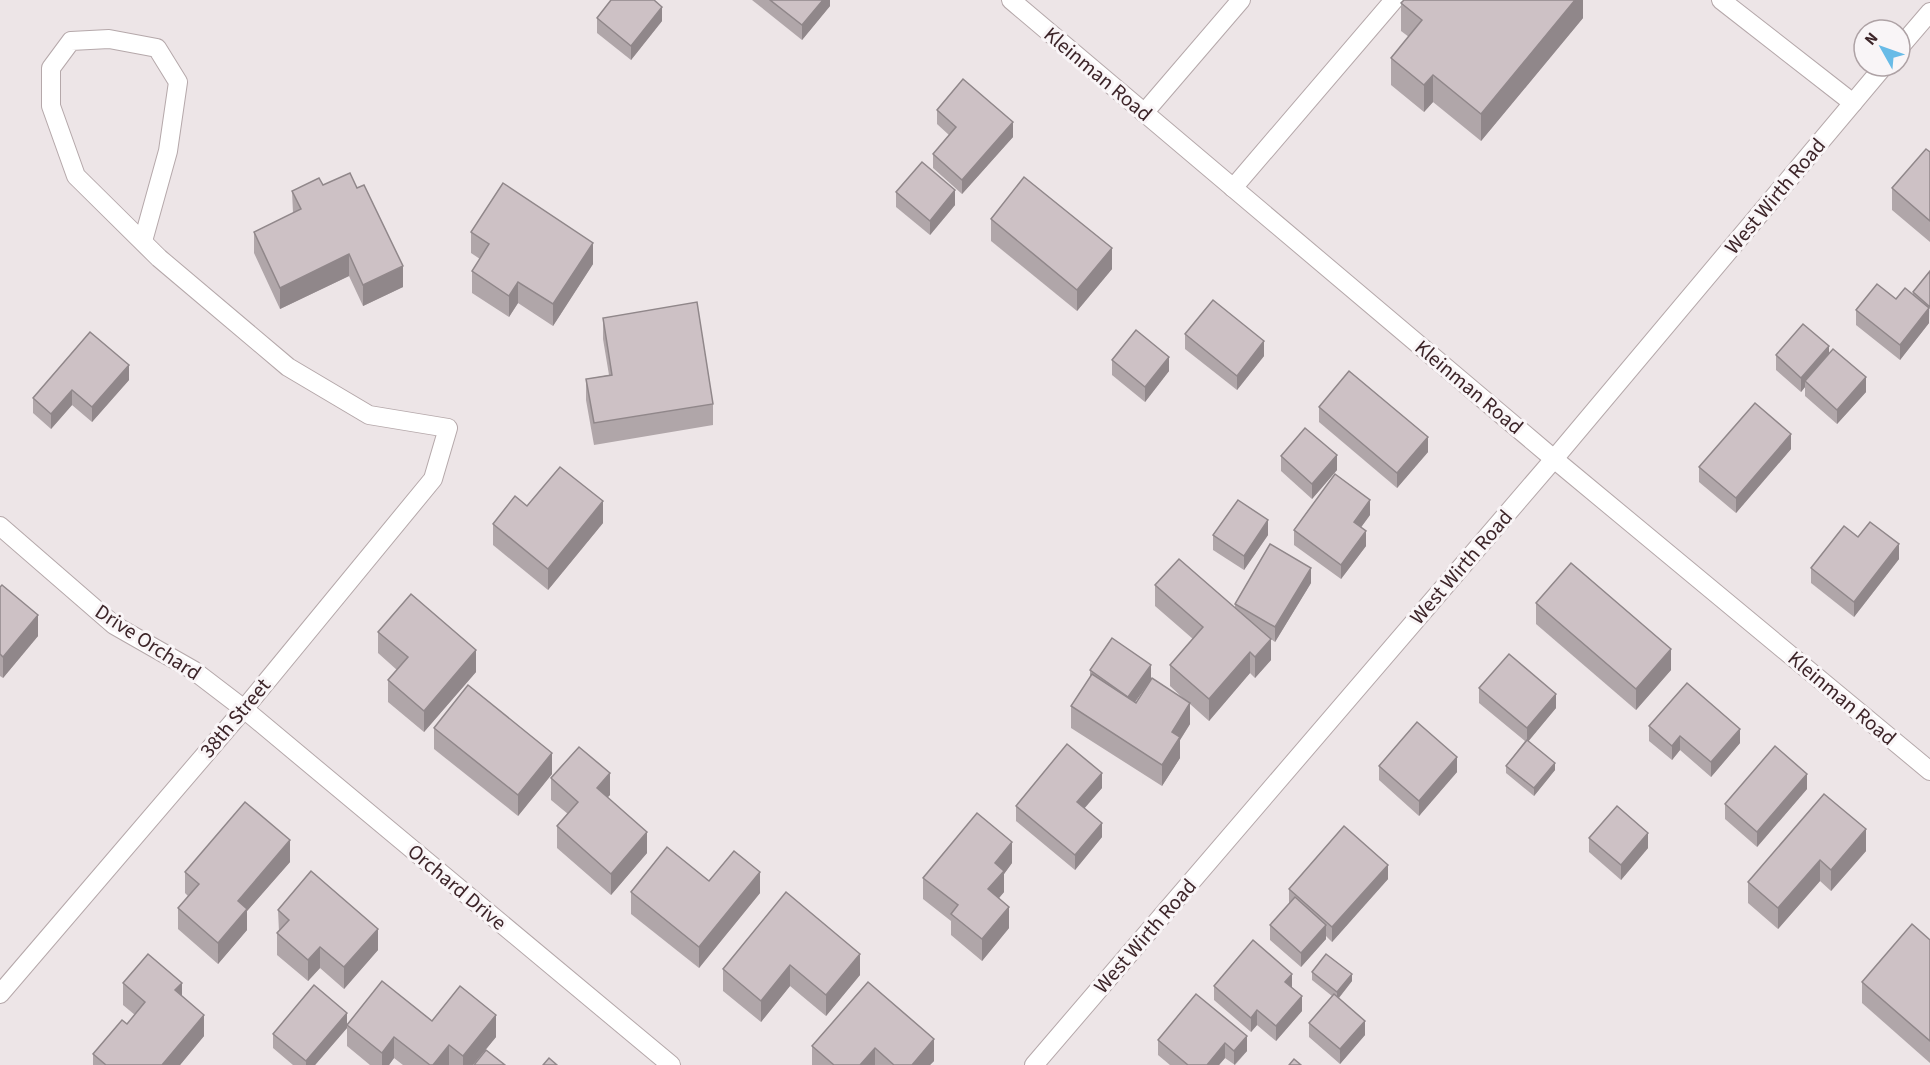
<svg xmlns="http://www.w3.org/2000/svg" width="1930" height="1065" font-family="'Source Sans 3',sans-serif">
	<style>
		.lines { fill: none; stroke-linecap: round; stroke-linejoin: round }
		.minor-casing { stroke: #b5a8aa; stroke-width: 20 }
		.minor { stroke: #fff; stroke-width: 18 }
		.wall { fill: #b0a6a9 }
		.shaded-wall { fill: #90878a }
		.building { fill: #cdc1c5; stroke: #90878a; stroke-width: 1.5 }
		.labels { text-anchor: middle; dominant-baseline: central; stroke-width: 6; stroke-linejoin: round; paint-order: stroke }
		.street-label { font-size: 21px; fill: #3d2529; stroke: #f9f5f7 }
	</style>
	<rect width="100%" height="100%" fill="#ede5e7"/>
	<g class="lines">
		<!-- minor casing -->
		<g class="minor-casing">
			<g id="minor">
				<polyline points="1011,0 1554,459 1930,771"/>
				<polyline points="1721,0 1853,103"/>
				<polyline points="1900,47 1930,12"/>
				<polyline points="1144,113 1241,0"/>
				<polyline points="1233,188 1394,0"/>
				<polyline points="0,526 114,625 193,670 244,709 671,1065"/>
				<polyline points="0,994 244,709 433,479 448,428 369,415 288,367 159,258 76,176 51,106 51,68 71,41 109,39 157,48 178,82 168,151 143,241"/>
				<polyline points="1034,1065 1554,459 1884,66"/>
			</g>
		</g>
		<!-- minor -->
		<use href="#minor" class="minor"/>
	</g>
	<!-- wall -->
	<g class="wall">
		<polygon points="752,0 830,0 830,6 802,40"/>
		<polygon points="1583,0 1583,18 1481,141 1433,102 1424,112 1391,85 1391,58 1409,37 1401,31 1401,3"/>
		<polygon points="597,18 662,21 631,60 597,33"/>
		<polygon points="937,110 1013,137 962,194 933,168 933,154 949,135 937,124"/>
		<polygon points="1930,152 1930,242 1892,210 1892,188"/>
		<polygon points="323,185 403,287 363,306 349,276 280,309 254,253 254,232 293,213 292,191"/>
		<polygon points="896,192 955,205 930,235 896,207"/>
		<polygon points="991,219 1112,269 1077,311 991,241"/>
		<polygon points="471,232 593,264 553,326 518,303 509,317 472,293 472,271 480,259 471,253"/>
		<polygon points="1930,271 1929,323 1900,360 1856,325 1856,310 1913,295 1913,292"/>
		<polygon points="603,318 713,404 713,425 594,445 586,400 586,379 609,375 603,339"/>
		<polygon points="1185,334 1264,356 1237,390 1185,349"/>
		<polygon points="1829,354 1866,392 1837,424 1805,396 1805,387 1801,392 1776,370 1776,355"/>
		<polygon points="1112,360 1169,371 1145,402 1112,375"/>
		<polygon points="129,380 92,422 72,405 51,429 33,413 33,398"/>
		<polygon points="1319,407 1428,452 1397,488 1319,422"/>
		<polygon points="1791,449 1736,513 1699,482 1699,467"/>
		<polygon points="1281,456 1337,470 1312,499 1281,471"/>
		<polygon points="527,506 603,523 548,590 493,545 493,524"/>
		<polygon points="1370,515 1361,527 1366,546 1341,579 1294,545 1294,530"/>
		<polygon points="1213,535 1268,535 1244,570 1213,550"/>
		<polygon points="1858,537 1899,559 1854,617 1811,583 1811,568"/>
		<polygon points="1311,583 1275,642 1271,639 1271,660 1255,678 1250,673 1209,721 1190,704 1190,724 1180,740 1180,758 1162,786 1071,728 1071,706 1090,678 1090,670 1136,703 1185,700 1170,686 1170,665 1193,639 1155,606 1155,585 1235,608 1235,604"/>
		<polygon points="0,587 38,636 3,678 0,676"/>
		<polygon points="1536,603 1671,670 1636,710 1536,624"/>
		<polygon points="378,632 476,672 424,732 388,702 388,680 397,670 378,653"/>
		<polygon points="1479,688 1556,708 1528,741 1555,770 1534,796 1506,773 1506,766 1525,741 1479,703"/>
		<polygon points="1649,726 1740,743 1711,777 1680,750 1672,760 1649,741"/>
		<polygon points="434,728 552,774 518,816 434,749"/>
		<polygon points="1379,766 1457,772 1419,816 1379,780"/>
		<polygon points="551,778 610,795 607,797 647,853 611,895 557,848 557,826 568,814 551,800"/>
		<polygon points="1102,788 1084,808 1102,837 1075,870 1016,821 1016,806"/>
		<polygon points="1807,789 1757,847 1725,819 1725,804"/>
		<polygon points="1824,794 1866,851 1831,891 1820,881 1778,929 1748,903 1748,882"/>
		<polygon points="1589,838 1648,848 1621,880 1589,852"/>
		<polygon points="290,862 247,911 247,930 218,964 178,929 178,908 188,896 185,893 185,872"/>
		<polygon points="1012,863 1004,874 1004,892 999,898 1009,928 982,961 951,935 951,921 923,899 923,878"/>
		<polygon points="1388,879 1332,942 1326,936 1326,939 1301,967 1270,940 1270,925 1289,904 1289,889"/>
		<polygon points="709,881 760,893 699,968 631,914 631,892"/>
		<polygon points="786,892 860,975 826,1016 790,986 761,1022 723,991 723,969"/>
		<polygon points="278,910 378,950 344,989 320,968 308,981 277,955 277,933 279,932"/>
		<polygon points="1930,940 1930,1063 1862,1003 1862,982"/>
		<polygon points="1312,972 1352,981 1339,998 1365,1035 1340,1064 1309,1037 1309,1023 1332,996 1312,980"/>
		<polygon points="868,982 934,1061 930,1065 812,1065 812,1046"/>
		<polygon points="123,983 182,996 204,1036 180,1065 93,1065 93,1054 127,1024 135,1015 123,1005"/>
		<polygon points="1214,986 1292,988 1302,1011 1276,1041 1257,1025 1251,1032 1214,1000"/>
		<polygon points="1196,994 1247,1051 1235,1065 1225,1058 1219,1065 1170,1065 1158,1055 1158,1040"/>
		<polygon points="432,1021 496,1037 473,1065 403,1065 394,1058 389,1065 370,1065 347,1046 347,1028 315,1065 293,1065 273,1048 273,1034 347,1025"/>
	</g>
	<!-- shaded-wall -->
	<g class="shaded-wall">
		<polygon points="823,0 830,0 830,6 802,40 802,25"/>
		<polygon points="1575,0 1583,0 1583,18 1481,141 1481,114"/>
		<polygon points="662,7 662,21 631,60 631,46"/>
		<polygon points="1433,75 1433,102 1424,112 1424,85"/>
		<polygon points="1013,122 1013,137 962,194 962,180"/>
		<polygon points="955,190 955,205 930,235 930,221"/>
		<polygon points="593,243 593,264 553,326 553,304"/>
		<polygon points="1112,248 1112,269 1077,311 1077,290"/>
		<polygon points="349,254 349,276 280,309 280,288"/>
		<polygon points="403,266 403,287 363,306 363,285"/>
		<polygon points="518,282 518,303 509,317 509,296"/>
		<polygon points="1929,308 1929,323 1900,360 1900,345"/>
		<polygon points="1264,341 1264,356 1237,390 1237,376"/>
		<polygon points="1829,346 1829,361 1805,381 1805,387 1801,392 1801,378"/>
		<polygon points="1169,357 1169,371 1145,402 1145,387"/>
		<polygon points="129,365 129,380 92,422 92,407"/>
		<polygon points="1866,377 1866,392 1837,424 1837,410"/>
		<polygon points="72,390 72,405 51,429 51,414"/>
		<polygon points="1791,434 1791,449 1736,513 1736,498"/>
		<polygon points="1428,437 1428,452 1397,488 1397,473"/>
		<polygon points="1337,455 1337,470 1312,499 1312,484"/>
		<polygon points="1370,500 1370,515 1354,537 1354,522"/>
		<polygon points="603,501 603,523 548,590 548,569"/>
		<polygon points="1268,520 1268,535 1244,570 1244,556"/>
		<polygon points="1366,531 1366,546 1341,579 1341,565"/>
		<polygon points="1899,544 1899,559 1854,617 1854,602"/>
		<polygon points="1311,568 1311,583 1275,642 1275,627"/>
		<polygon points="38,615 38,636 3,678 3,657"/>
		<polygon points="1271,639 1271,660 1255,678 1255,657"/>
		<polygon points="1671,649 1671,670 1636,710 1636,689"/>
		<polygon points="476,650 476,672 424,732 424,711"/>
		<polygon points="1250,652 1250,673 1209,721 1209,699"/>
		<polygon points="1151,665 1151,680 1128,712 1128,697"/>
		<polygon points="1556,694 1556,708 1527,743 1527,728"/>
		<polygon points="1190,703 1190,724 1180,740 1180,758 1162,786 1162,765 1172,732"/>
		<polygon points="1740,729 1740,743 1711,777 1711,762"/>
		<polygon points="1680,736 1680,750 1672,760 1672,746"/>
		<polygon points="552,753 552,774 518,816 518,795"/>
		<polygon points="1457,757 1457,772 1419,816 1419,801"/>
		<polygon points="1555,763 1555,770 1534,796 1534,788"/>
		<polygon points="610,773 610,795 597,809 597,788"/>
		<polygon points="1102,773 1102,788 1077,817 1077,802"/>
		<polygon points="1807,774 1807,789 1757,847 1757,832"/>
		<polygon points="1102,823 1102,837 1075,870 1075,855"/>
		<polygon points="1866,829 1866,851 1831,891 1831,870"/>
		<polygon points="647,832 647,853 611,895 611,874"/>
		<polygon points="1648,833 1648,848 1621,880 1621,865"/>
		<polygon points="290,840 290,862 247,911 247,930 218,964 218,943 238,901"/>
		<polygon points="1012,842 1012,863 1004,874 1004,892 988,911 988,889 995,863"/>
		<polygon points="1820,860 1820,881 1778,929 1778,908"/>
		<polygon points="1388,865 1388,879 1332,942 1332,927"/>
		<polygon points="760,872 760,893 699,968 699,947"/>
		<polygon points="1009,907 1009,928 982,961 982,939"/>
		<polygon points="1326,925 1326,939 1301,967 1301,953"/>
		<polygon points="378,929 378,950 344,989 344,967"/>
		<polygon points="320,947 320,968 308,981 308,960"/>
		<polygon points="860,954 860,975 826,1016 826,995"/>
		<polygon points="790,965 790,986 761,1022 761,1001"/>
		<polygon points="1292,974 1292,989 1285,982"/>
		<polygon points="1352,974 1352,981 1337,1000 1337,992"/>
		<polygon points="182,983 182,1004 175,990"/>
		<polygon points="1302,996 1302,1011 1276,1041 1276,1026"/>
		<polygon points="1257,1010 1257,1025 1251,1032 1251,1018"/>
		<polygon points="347,1013 347,1028 315,1065 306,1065 306,1061"/>
		<polygon points="204,1015 204,1036 180,1065 162,1065"/>
		<polygon points="496,1015 496,1037 473,1065 463,1065 463,1056"/>
		<polygon points="1365,1021 1365,1035 1340,1064 1340,1049"/>
		<polygon points="1247,1036 1247,1051 1234,1065 1234,1051"/>
		<polygon points="394,1037 394,1058 389,1065 382,1065 382,1053"/>
		<polygon points="934,1039 934,1061 930,1065 912,1065"/>
		<polygon points="1225,1043 1225,1058 1219,1065 1207,1065"/>
		<polygon points="449,1045 449,1065 433,1065"/>
		<polygon points="875,1048 875,1065 860,1065"/>
	</g>
	<!-- building -->
	<g class="building">
		<polygon points="611,0 654,0 662,7 631,46 597,18"/>
		<polygon points="770,0 823,0 802,25"/>
		<polygon points="1404,0 1575,0 1481,114 1433,75 1424,85 1391,58 1422,20 1401,3"/>
		<polygon points="963,79 1013,122 962,180 933,154 956,127 937,110"/>
		<polygon points="1926,149 1930,152 1930,221 1892,188"/>
		<polygon points="922,162 955,190 930,221 896,192"/>
		<polygon points="350,173 357,188 364,185 403,266 363,285 349,254 280,288 254,232 301,209 292,191 319,178 323,185"/>
		<polygon points="1024,177 1112,248 1077,290 991,219"/>
		<polygon points="503,183 593,243 553,304 518,282 509,296 472,271 489,244 471,232"/>
		<polygon points="1930,271 1930,307 1913,292"/>
		<polygon points="1877,284 1896,299 1905,288 1929,308 1900,345 1856,310"/>
		<polygon points="1213,300 1264,341 1237,376 1185,334"/>
		<polygon points="697,302 713,404 594,423 586,379 612,375 603,318"/>
		<polygon points="1803,324 1829,346 1801,378 1776,355"/>
		<polygon points="1136,330 1169,357 1145,387 1112,360"/>
		<polygon points="90,332 129,365 92,407 72,390 51,414 33,398"/>
		<polygon points="1833,349 1866,377 1837,410 1805,381"/>
		<polygon points="1349,371 1428,437 1397,473 1319,407"/>
		<polygon points="1755,403 1791,434 1736,498 1699,467"/>
		<polygon points="1305,428 1337,455 1312,484 1281,456"/>
		<polygon points="560,467 603,501 548,569 493,524 515,496 527,506"/>
		<polygon points="1335,474 1370,500 1354,522 1366,531 1341,565 1294,530"/>
		<polygon points="1238,500 1268,520 1244,556 1213,535"/>
		<polygon points="1870,522 1899,544 1854,602 1811,568 1844,526 1858,537"/>
		<polygon points="1270,544 1311,568 1275,627 1235,604"/>
		<polygon points="1179,559 1271,639 1255,657 1250,652 1209,699 1170,665 1203,627 1155,585"/>
		<polygon points="1571,563 1671,649 1636,689 1536,603"/>
		<polygon points="2,585 38,615 3,657 0,654 0,587"/>
		<polygon points="411,594 476,650 424,711 388,680 408,657 378,632"/>
		<polygon points="1112,638 1151,665 1128,697 1090,670"/>
		<polygon points="1509,654 1556,694 1527,728 1479,688"/>
		<polygon points="1092,674 1136,703 1152,678 1190,703 1172,732 1180,737 1162,765 1071,706"/>
		<polygon points="1687,683 1740,729 1711,762 1680,736 1672,746 1649,726"/>
		<polygon points="468,685 552,753 518,795 434,728"/>
		<polygon points="1417,722 1457,757 1419,801 1379,766"/>
		<polygon points="1527,740 1555,763 1534,788 1506,766"/>
		<polygon points="1067,744 1102,773 1077,802 1102,823 1075,855 1016,806"/>
		<polygon points="1775,746 1807,774 1757,832 1725,804"/>
		<polygon points="579,747 610,773 597,788 647,832 611,874 557,826 578,802 551,778"/>
		<polygon points="1824,794 1866,829 1831,870 1820,860 1778,908 1748,882"/>
		<polygon points="245,802 290,840 238,901 247,909 218,943 178,908 199,884 185,872"/>
		<polygon points="1617,806 1648,833 1621,865 1589,838"/>
		<polygon points="977,813 1012,842 995,863 1004,871 988,889 1009,907 982,939 951,914 958,905 923,878"/>
		<polygon points="1344,826 1388,865 1332,927 1289,889"/>
		<polygon points="667,847 709,881 734,851 760,872 699,947 631,892"/>
		<polygon points="311,871 378,929 344,967 320,947 308,960 277,933 289,920 278,910"/>
		<polygon points="786,892 860,954 826,995 790,965 761,1001 723,969"/>
		<polygon points="1295,897 1326,925 1301,953 1270,925"/>
		<polygon points="1912,924 1930,940 1930,1041 1862,982"/>
		<polygon points="1253,940 1292,974 1285,982 1302,996 1276,1026 1257,1010 1251,1018 1214,986"/>
		<polygon points="148,954 182,983 175,990 204,1015 162,1065 106,1065 93,1054 122,1020 127,1024 145,1002 123,983"/>
		<polygon points="1326,954 1352,974 1337,992 1312,972"/>
		<polygon points="382,981 432,1021 460,986 496,1015 463,1056 449,1045 433,1065 430,1065 394,1037 382,1053 347,1025"/>
		<polygon points="868,982 934,1039 912,1065 894,1065 875,1048 860,1065 834,1065 812,1046"/>
		<polygon points="314,985 347,1013 306,1061 273,1034"/>
		<polygon points="1196,994 1247,1036 1234,1051 1225,1043 1207,1065 1188,1065 1158,1040"/>
		<polygon points="1334,994 1365,1021 1340,1049 1309,1023"/>
		<polygon points="486,1050 505,1065 474,1065"/>
		<polygon points="549,1058 557,1065 543,1065"/>
		<polygon points="1294,1059 1301,1065 1289,1065"/>
	</g>
	<g class="labels">
		<!-- street labels -->
		<g class="street-label">
			<text transform="translate(1098 74) rotate(40)">Kleinman Road</text>
			<text transform="translate(1775 196) rotate(-50)">West Wirth Road</text>
			<text transform="translate(1469 387) rotate(40)">Kleinman Road</text>
			<text transform="translate(1461 567) rotate(-49)">West Wirth Road</text>
			<text transform="translate(148 642) rotate(33)">Drive Orchard</text>
			<text transform="translate(1842 698) rotate(40)">Kleinman Road</text>
			<text transform="translate(235 718) rotate(-50)">38th Street</text>
			<text transform="translate(457 887) rotate(40)">Orchard Drive</text>
			<text transform="translate(1145 936) rotate(-49)">West Wirth Road</text>
		</g>
	</g>
	<!-- north arrow -->
	<g transform="translate(1882 48) rotate(310)"><circle r="28" fill="#f9f5f7" stroke="#aea2a5" stroke-width="1.5"/>
	<path d="M0-4.5L10 22L0 15L-10 22Z" fill="#68bbe7"/>
	<text y="-9" font-size="16" font-weight="bold" text-anchor="middle" fill="#3d2529">N</text>
	</g>
</svg>
